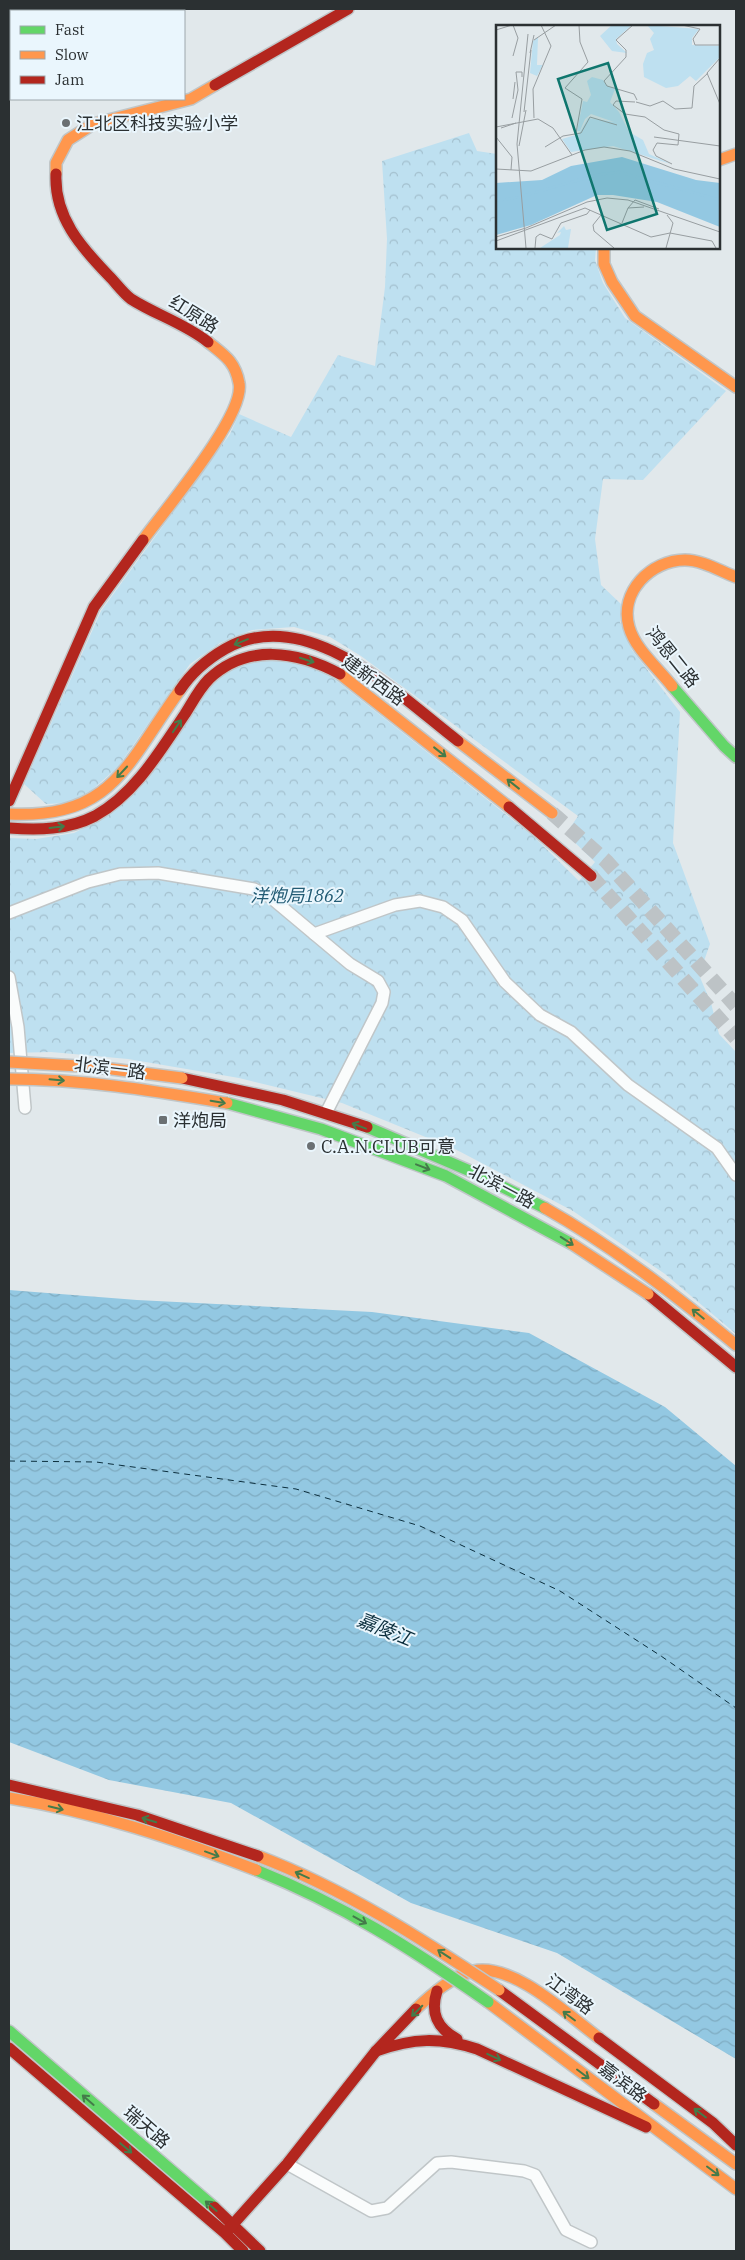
<svg xmlns="http://www.w3.org/2000/svg" width="745" height="2260" font-family="'IBM Plex Serif','Noto Sans SC',serif">
	<style>
		.park { fill: url(#park-crowns) }
		.pitch { fill: #bee0f0 }
		.water { fill: url(#water-waves) }
		.lines { fill: none; stroke-linecap: round; stroke-linejoin: round }
		.ferry { stroke: #0b2e3d; stroke-width: 1; stroke-dasharray: 6 5; stroke-linecap: butt }
		.secondary-tunnel { stroke: #bdc3c6; stroke-width: 15; stroke-dasharray: 15 8; stroke-linecap: butt }
		.street-casing { stroke: #c0c6c8; stroke-width: 14 }
		.fast-casing { stroke: #c0c6c8; stroke-width: 14 }
		.slow-casing { stroke: #c0c6c8; stroke-width: 14 }
		.jam-casing { stroke: #c0c6c8; stroke-width: 14 }
		.street { stroke: #fafcfc; stroke-width: 11 }
		.fast { stroke: #63d668; stroke-width: 11 }
		.slow { stroke: #ff974d; stroke-width: 11 }
		.jam { stroke: #b3261e; stroke-width: 11 }
		.fast-bridge-casing { stroke: #c0c6c8; stroke-width: 14; stroke-linecap: butt }
		.slow-bridge-casing { stroke: #c0c6c8; stroke-width: 14; stroke-linecap: butt }
		.jam-bridge-casing { stroke: #c0c6c8; stroke-width: 14; stroke-linecap: butt }
		.fast-bridge { stroke: #63d668; stroke-width: 11 }
		.slow-bridge { stroke: #ff974d; stroke-width: 11 }
		.jam-bridge { stroke: #b3261e; stroke-width: 11 }
		.oneway { stroke: #447b4a }
		.poi-dot { fill: #6b7073; stroke: #eaf6fd; stroke-width: 2 }
		.labels { text-anchor: middle; dominant-baseline: central; stroke-width: 4; stroke-linejoin: round; paint-order: stroke }
		.poi-label { font-size: 18px; fill: #2b3032; stroke: #eaf6fd; text-anchor: start }
		.street-label { font-size: 18px; fill: #2b3032; stroke: #eaf6fd }
		.park-label { font-size: 18px; font-style: italic; fill: #225b74; stroke: #eaf6fd }
		.water-label { font-size: 19px; font-style: italic; fill: #0b2e3d; stroke: #eaf6fd }
		.inset-river { fill: none; stroke: #93c8e2; stroke-width: 2.5 }
		.inset-road { fill: none; stroke: #989ea1; stroke-width: 1 }
		.view { fill: #0f766e; fill-opacity: 0.15; stroke: #0f766e; stroke-width: 2.5 }
		.inset-edge { fill: none; stroke: #2b3032; stroke-width: 2.5 }
	</style>
	<defs>
		<pattern id="park-crowns" width="20" height="18" patternUnits="userSpaceOnUse" patternTransform="scale(1.25)"><rect width="20" height="18" fill="#bee0f0"/><path d="M2 6a3 3 0 1 1 6 0M12 15a3 3 0 1 1 6 0" fill="none" stroke="#a3c0ce"/></pattern>
		<pattern id="water-waves" width="16" height="10" patternUnits="userSpaceOnUse" patternTransform="scale(1.25)"><rect width="16" height="10" fill="#93c8e2"/><path d="M0 5q4-4 8 0t8 0" fill="none" stroke="#7facc2"/></pattern>
	</defs>
	<rect width="100%" height="100%" fill="#e1e8eb"/>
	<!-- park -->
	<polygon class="park" points="469,133 477,151 497,154 498,248 596,248 595,260 603,283 625,318 726,391 643,480 603,479 595,539 601,585 621,604 620,622 632,650 680,712 673,843 710,944 699,975 711,1003 719,1034 736,1052 736,1334 665,1274 573,1211 455,1149 342,1103 239,1078 128,1059 51,1052 9,1053 9,838 36,839 74,833 107,816 211,683 239,664 267,657 322,669 533,836 579,881 595,862 566,834 578,816 361,656 330,637 294,627 252,630 220,643 190,664 118,767 92,790 68,803 46,804 24,784 101,611 230,434 239,414 291,437 338,355 375,366 385,287 387,239 382,161"/>
	<!-- pitch -->
	<polygon class="pitch" points="47,9 102,9 103,11 48,11"/>
	<!-- water -->
	<polygon class="water" points="9,1290 137,1300 372,1312 529,1333 665,1407 736,1466 736,2059 557,1953 411,1903 231,1803 109,1780 9,1742"/>
	<g class="lines">
		<!-- ferry -->
		<polyline class="ferry" points="9,1461 96,1462 296,1489 420,1526 560,1591 661,1656 736,1708"/>
		<!-- secondary-tunnel -->
		<g class="secondary-tunnel">
			<polyline points="552,813 606,861 736,1006"/>
			<polyline points="591,876 736,1038"/>
		</g>
		<!-- street casing -->
		<g class="street-casing">
			<g id="street">
				<polyline points="9,913 88,882 120,874 158,873 254,889 270,897 350,964 378,981 384,992 382,1003 326,1113"/>
				<polyline points="314,934 395,905 420,901 443,907 462,920 505,982 540,1015 571,1032 628,1085 717,1148 736,1175"/>
				<polyline points="9,977 18,1027 25,1108"/>
				<polyline points="287,2164 371,2211 387,2208 437,2163 451,2162 524,2171 535,2175 566,2230 591,2242"/>
			</g>
		</g>
		<!-- fast casing -->
		<g class="fast-casing">
			<g id="fast">
				<polyline points="672,686 724,746 736,757"/>
				<polyline points="367,1127 477,1174 545,1208"/>
				<polyline points="9,2031 214,2207"/>
			</g>
		</g>
		<!-- slow casing -->
		<g class="slow-casing">
			<g id="slow">
				<polyline points="719,160 736,154"/>
				<polyline points="56,174 56,163 68,140 93,124 191,99 215,85"/>
				<polyline points="604,248 604,264 612,282 635,316 736,387"/>
				<path d="M 143,540 C 164,511 246,415 239,383 C 235,361 224,355 208,342"/>
				<polyline points="340,674 509,807"/>
				<path d="M 672,686 C 658,668 635,649 629,627 C 619,592 651,560 685,560 C 702,560 720,571 736,577"/>
				<polyline points="458,741 552,813"/>
				<path d="M 9,814 C 113,819 127,763 180,690"/>
				<path d="M 545,1208 C 614,1247 675,1295 736,1345"/>
				<polyline points="488,2002 736,2189"/>
				<path d="M 416,2009 C 432,1994 451,1977 473,1971 C 513,1962 568,2015 599,2038"/>
				<polyline points="654,2104 736,2164"/>
			</g>
		</g>
		<!-- jam casing -->
		<g class="jam-casing">
			<g id="jam">
				<polyline points="215,85 348,9"/>
				<path d="M 56,174 C 54,217 81,247 109,276 C 116,283 123,293 131,299 C 156,315 184,323 208,342"/>
				<path d="M 180,690 C 192,672 206,660 225,649 C 307,602 398,695 458,741"/>
				<polyline points="9,801 94,607 143,540"/>
				<polyline points="509,807 591,876"/>
				<path d="M 9,828 C 38,830 68,830 95,816 C 135,794 160,751 185,714 C 192,703 199,689 209,679 C 247,643 297,651 340,674"/>
				<polyline points="182,1078 283,1100 367,1127"/>
				<polyline points="648,1294 736,1367"/>
				<polyline points="499,1990 654,2104"/>
				<path d="M 437,1991 C 430,2013 437,2028 457,2039"/>
				<path d="M 416,2009 L 376,2051 C 414,2038 439,2037 477,2049 L 646,2127"/>
				<polyline points="599,2038 713,2123 736,2145"/>
				<polyline points="9,2048 225,2233 243,2251"/>
				<polyline points="214,2207 260,2251"/>
				<polyline points="227,2231 287,2164 376,2051"/>
			</g>
		</g>
		<!-- street -->
		<use href="#street" class="street"/>
		<!-- fast -->
		<use href="#fast" class="fast"/>
		<!-- slow -->
		<use href="#slow" class="slow"/>
		<!-- jam -->
		<use href="#jam" class="jam"/>
		<!-- fast-bridge casing -->
		<g class="fast-bridge-casing">
			<g id="fast-bridge">
				<polyline points="227,1103 321,1129 446,1176 572,1244"/>
				<path d="M 256,1870 C 343,1905 411,1948 488,2002"/>
			</g>
		</g>
		<!-- slow-bridge casing -->
		<g class="slow-bridge-casing">
			<g id="slow-bridge">
				<polyline points="9,1062 96,1067 182,1078"/>
				<path d="M 9,1079 C 83,1079 154,1091 227,1103"/>
				<polyline points="572,1244 648,1294"/>
				<path d="M 9,1798 C 93,1811 176,1839 256,1870"/>
				<path d="M 258,1856 C 345,1889 422,1939 499,1990"/>
			</g>
		</g>
		<!-- jam-bridge casing -->
		<g class="jam-bridge-casing">
			<polyline id="jam-bridge" points="9,1785 137,1815 258,1856"/>
		</g>
		<!-- fast-bridge -->
		<use href="#fast-bridge" class="fast-bridge"/>
		<!-- slow-bridge -->
		<use href="#slow-bridge" class="slow-bridge"/>
		<!-- jam-bridge -->
		<use href="#jam-bridge" class="jam-bridge"/>
	</g>
	<!-- one-way arrows -->
	<defs><path id="oneway-shaft" d="M-6 0H5M1.5-3L5.5 0L1.5 3" fill="none" stroke-width="1.6" stroke-linecap="round" stroke-linejoin="round" transform="scale(1.25)"/></defs>
	<g class="oneway">
		<use href="#oneway-shaft" transform="translate(241 642) rotate(158)"/>
		<use href="#oneway-shaft" transform="translate(307 660) rotate(18)"/>
		<use href="#oneway-shaft" transform="translate(177 726) rotate(-56)"/>
		<use href="#oneway-shaft" transform="translate(440 752) rotate(38)"/>
		<use href="#oneway-shaft" transform="translate(122 772) rotate(133)"/>
		<use href="#oneway-shaft" transform="translate(513 784) rotate(-142)"/>
		<use href="#oneway-shaft" transform="translate(57 827) rotate(-7)"/>
		<use href="#oneway-shaft" transform="translate(57 1080) rotate(5)"/>
		<use href="#oneway-shaft" transform="translate(218 1102) rotate(10)"/>
		<use href="#oneway-shaft" transform="translate(359 1126) rotate(-159)"/>
		<use href="#oneway-shaft" transform="translate(423 1167) rotate(21)"/>
		<use href="#oneway-shaft" transform="translate(567 1241) rotate(33)"/>
		<use href="#oneway-shaft" transform="translate(698 1314) rotate(-141)"/>
		<use href="#oneway-shaft" transform="translate(56 1808) rotate(14)"/>
		<use href="#oneway-shaft" transform="translate(149 1820) rotate(-163)"/>
		<use href="#oneway-shaft" transform="translate(212 1854) rotate(20)"/>
		<use href="#oneway-shaft" transform="translate(302 1875) rotate(-156)"/>
		<use href="#oneway-shaft" transform="translate(360 1920) rotate(29)"/>
		<use href="#oneway-shaft" transform="translate(444 1954) rotate(-147)"/>
		<use href="#oneway-shaft" transform="translate(417 2011) rotate(135)"/>
		<use href="#oneway-shaft" transform="translate(569 2016) rotate(-143)"/>
		<use href="#oneway-shaft" transform="translate(494 2057) rotate(25)"/>
		<use href="#oneway-shaft" transform="translate(583 2074) rotate(37)"/>
		<use href="#oneway-shaft" transform="translate(88 2100) rotate(-139)"/>
		<use href="#oneway-shaft" transform="translate(700 2113) rotate(-143)"/>
		<use href="#oneway-shaft" transform="translate(126 2148) rotate(40)"/>
		<use href="#oneway-shaft" transform="translate(713 2171) rotate(37)"/>
		<use href="#oneway-shaft" transform="translate(211 2206) rotate(-139)"/>
	</g>
	<!-- markers -->
	<g class="poi-dot">
		<circle cx="66" cy="123" r="5"/>
		<rect x="158" y="1115" width="10" height="10" rx="2.5"/>
		<circle cx="311" cy="1146" r="5"/>
	</g>
	<g class="labels">
		<!-- poi labels -->
		<g class="poi-label">
			<text x="76" y="123">江北区科技实验小学</text>
			<text x="173" y="1120">洋炮局</text>
			<text x="321" y="1146">C.A.N.CLUB可意</text>
		</g>
		<!-- street labels -->
		<g class="street-label">
			<text transform="translate(194 314) rotate(32)">红原路</text>
			<text transform="translate(673 657) rotate(51)">鸿恩二路</text>
			<text transform="translate(374 680) rotate(36)">建新西路</text>
			<text transform="translate(110 1068) rotate(7)">北滨一路</text>
			<text transform="translate(502 1186) rotate(28)">北滨一路</text>
			<text transform="translate(570 1994) rotate(37)">江湾路</text>
			<text transform="translate(623 2082) rotate(37)">嘉滨路</text>
			<text transform="translate(147 2127) rotate(41)">瑞天路</text>
		</g>
		<!-- park labels -->
		<g class="park-label">
			<text x="297" y="895">洋炮局1862</text>
		</g>
		<!-- water labels -->
		<g class="water-label">
			<text transform="translate(385 1629) rotate(22)">嘉陵江</text>
		</g>
	</g>
	<!-- overview -->
	<g transform="translate(496 25)">
		<rect width="224" height="224" fill="#e1e8eb"/>
		<path d="M 68,201 L 70,205 L 75,204 L 72,223 L 44,223 L 64,210 L 65,207 L 61,208 Z" fill="#bee0f0"/>
		<path d="M 116,0 L 136,0 L 120,14 L 121,19 L 131,28 L 116,26 L 104,11 ZM 151,0 L 203,4 L 196,13 L 196,20 L 224,21 L 224,32 L 200,56 L 194,51 L 182,61 L 170,63 L 148,52 L 147,39 L 151,28 L 158,25 L 154,14 L 158,8 ZM 42,12 L 41,40 L 47,40 L 41,51 L 34,48 L 37,16 ZM 96,52 L 107,55 L 111,61 L 119,64 L 114,77 L 123,87 L 133,107 L 147,115 L 153,129 L 175,139 L 117,121 L 75,127 L 66,114 L 83,109 L 92,93 L 118,97 L 95,89 L 89,94 L 84,106 L 81,106 L 87,76 L 91,77 L 95,70 L 91,56 Z" fill="#bee0f0"/>
		<path d="M 126,132 L 200,155 L 224,158 L 224,202 L 161,177 L 117,170 L 101,170 L 35,200 L 0,210 L 0,158 L 46,155 L 75,141 Z" fill="#93c8e2"/>
		<path class="inset-river" d="M 27,171 L 100,150 L 123,147 L 224,175M 0,176 L 23,172"/>
		<path class="inset-road" d="M 17,0 L 22,13 L 17,31M 137,0 L 120,15 L 130,25 L 130,32 L 108,56 L 111,61 L 138,69 L 141,75M 186,0 L 204,4 L 197,14 L 199,20 L 224,20M 0,5 L 16,0M 38,15 L 60,0M 34,28 L 38,10M 224,33 L 211,48 L 224,79M 17,74 L 19,57M 139,77 L 120,76 L 117,80 L 129,89 L 149,92 L 168,105 L 183,109 L 182,120 L 161,118 L 157,125 L 160,131 L 176,139M 140,77 L 154,81 L 167,76 L 179,84 L 196,83 L 198,61 L 212,48M 28,87 L 35,25M 16,93 L 22,65 L 20,47 L 26,47 L 26,52M 38,93 L 37,64 L 55,21 L 45,0M 0,102 L 42,94 L 57,103 L 76,130M 5,103 L 20,98M 80,108 L 86,74 L 69,63 L 92,37 L 84,17 L 83,0M 0,112 L 16,132 L 15,145M 158,112 L 224,121M 23,121 L 30,85M 49,122 L 67,111 L 85,108 L 94,92 L 121,100M 0,144 L 35,146 L 89,125 L 108,122 L 134,126 L 178,144 L 224,154M 148,182 L 132,183 L 139,175 L 163,184M 105,190 L 97,200 L 98,206 L 118,223M 126,198 L 132,183M 0,212 L 30,203 L 91,177 L 111,173 L 132,175 L 224,207M 0,216 L 89,183 L 155,212 L 174,208 L 216,216 L 220,223M 30,223 L 21,119 L 32,9M 39,223 L 40,212 L 44,209 L 56,214 L 65,198 L 91,189 L 94,185M 170,223 L 177,198 L 171,190"/>
		<path class="view" d="M 112,38 L 161,189 L 111,205 L 62,54 Z"/>
		<rect width="224" height="224" class="inset-edge"/>
	</g>
	<!-- border -->
	<rect width="745" height="2260" fill="none" stroke="#2b3032" stroke-width="20"/>
	<!-- legend -->
	<rect x="10" y="10" width="175" height="90" fill="#eaf6fd" stroke="#9ea7ac"/>
	<rect x="20" y="26" width="25" height="8" fill="#63d668" stroke="#9ea7ac"/>
	<text x="55" y="35" font-size="15" fill="#2b3032">Fast</text>
	<rect x="20" y="51" width="25" height="8" fill="#ff974d" stroke="#9ea7ac"/>
	<text x="55" y="60" font-size="15" fill="#2b3032">Slow</text>
	<rect x="20" y="76" width="25" height="8" fill="#b3261e" stroke="#9ea7ac"/>
	<text x="55" y="85" font-size="15" fill="#2b3032">Jam</text>
</svg>
